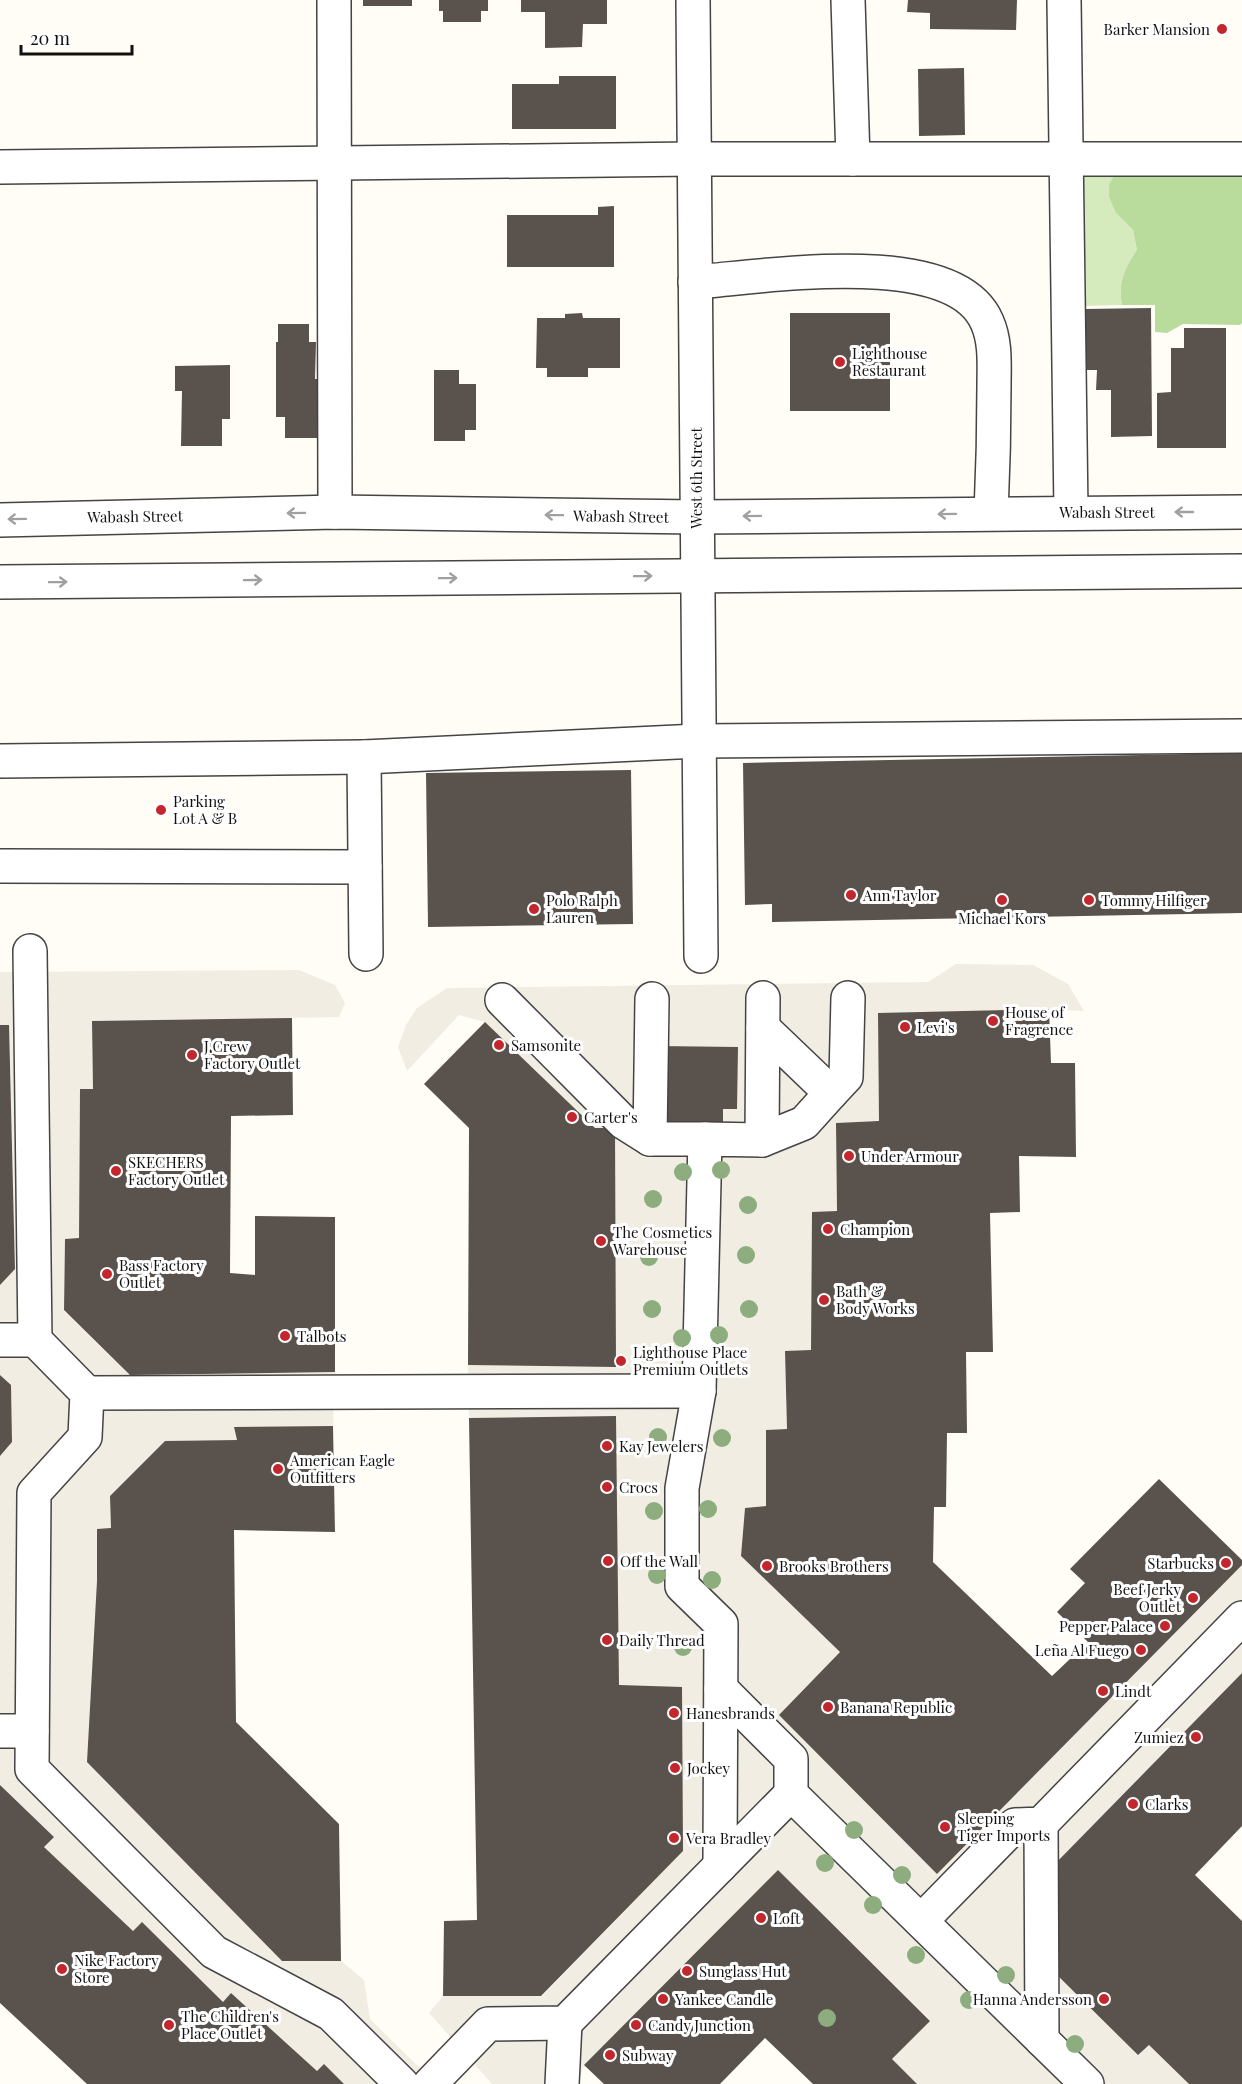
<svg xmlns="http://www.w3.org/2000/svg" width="1242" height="2084" font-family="'Playfair Display',serif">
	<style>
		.green { fill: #d5ebbd }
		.forest { fill: #b9dc9c }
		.plaza { fill: #f1ede2 }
		.building { fill: #5a524d }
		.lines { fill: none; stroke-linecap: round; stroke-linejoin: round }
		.minor-casing { stroke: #444; stroke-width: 36 }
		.minor { stroke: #fff; stroke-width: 33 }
		.tree { fill: #8dad7f }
		.oneway { stroke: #a0a0a0 }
		.poi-dot { fill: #c4262e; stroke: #fff; stroke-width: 2 }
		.labels { text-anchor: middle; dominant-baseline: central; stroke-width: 6; stroke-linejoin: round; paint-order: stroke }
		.poi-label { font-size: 15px; fill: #111; stroke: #fff; text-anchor: start }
		.street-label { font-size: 15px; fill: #111; stroke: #fff }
	</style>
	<rect width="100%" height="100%" fill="#fffdf5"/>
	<!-- green -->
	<path class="green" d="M 1082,170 L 1117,170 L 1116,213 L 1133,230 L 1137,250 C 1124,269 1118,283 1122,305 L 1083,306 Z"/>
	<!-- forest -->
	<path class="forest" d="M 1242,168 L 1242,323 L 1240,325 L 1183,324 L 1167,333 L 1155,332 L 1155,305 L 1122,305 C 1118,283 1124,269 1137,250 L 1133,230 L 1116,213 L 1109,197 L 1109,185 L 1117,170 Z"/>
	<!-- plaza -->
	<g class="plaza">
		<polygon points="956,964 1033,965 1068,984 1084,1011 1049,1009 878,1014 879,1121 836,1123 837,1211 812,1213 811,1350 785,1352 787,1429 766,1430 766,1506 745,1508 741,1556 840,1652 779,1715 937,1873 1242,1565 1242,1673 1051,1969 1138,2055 1149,2045 1189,2084 917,2084 892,2059 930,2020 778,1870 584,2065 578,2084 492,2084 429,2013 443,1996 542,1996 683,1851 619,1685 615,1417 469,1418 468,1365 595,1128 485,1022 459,1015 407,1071 398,1047 406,1025 417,1008 447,988 928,982"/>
		<polygon points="299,970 335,985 345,1003 339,1017 92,1021 93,1089 80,1089 79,1238 65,1239 64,1311 130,1375 335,1372 333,1426 234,1427 237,1440 165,1441 110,1496 111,1528 241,1919 282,1961 341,1961 364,1980 370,2019 436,2084 344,2084 324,2065 317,2071 231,1993 223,2002 142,1922 133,1931 44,1847 53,1836 0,1785 0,1456 12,1442 11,1385 0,1375 0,1285 15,1269 9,1025 0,1025 0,972"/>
	</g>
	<!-- building -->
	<g class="building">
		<rect x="363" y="0" width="49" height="6"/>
		<polygon points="439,0 488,0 488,11 481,11 481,22 443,22 443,11 439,11"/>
		<polygon points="521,0 607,0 607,24 583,24 582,47 545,48 545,12 521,12"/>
		<polygon points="908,0 1017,0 1016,30 930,29 930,13 907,12"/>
		<polygon points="964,68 965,135 919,136 918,69"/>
		<polygon points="559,76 616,76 616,129 512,129 512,84 559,84"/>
		<polygon points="614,206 614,267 507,267 507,215 598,215 598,207"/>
		<polygon points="1151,308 1152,436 1111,437 1111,390 1096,390 1097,370 1085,370 1084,309"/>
		<polygon points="582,313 583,318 620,318 620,368 588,368 588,377 547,377 547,368 536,368 537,318 565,318 565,314"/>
		<rect x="790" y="313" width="100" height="98"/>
		<polygon points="278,324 309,324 309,342 316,342 315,379 327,379 327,438 285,438 285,417 276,417 276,342 278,342"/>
		<polygon points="1184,328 1226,328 1226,448 1157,448 1157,393 1171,392 1171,348 1184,348"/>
		<polygon points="230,365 230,419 222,419 222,446 181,446 182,391 175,391 175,366"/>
		<polygon points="434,370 459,370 459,384 476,384 476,430 465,430 465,441 434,441"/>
		<polygon points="1242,753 1242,913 772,922 772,904 745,905 743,763"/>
		<polygon points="631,770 633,924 428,927 426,773"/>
		<polygon points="1049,1009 1051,1063 1075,1063 1076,1157 1019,1156 1020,1212 990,1213 993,1352 966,1352 967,1433 947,1433 946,1507 934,1507 933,1562 1052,1676 1088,1642 1057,1612 1085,1583 1070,1569 1159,1479 1242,1560 1242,1565 937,1874 779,1715 840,1652 741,1556 745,1508 766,1506 766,1430 787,1429 785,1351 811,1350 812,1212 837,1211 836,1123 879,1121 878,1013"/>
		<polygon points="292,1018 293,1115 231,1116 230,1273 255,1275 255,1216 335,1217 335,1372 130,1375 64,1310 65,1239 79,1238 80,1089 93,1089 92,1021"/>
		<polygon points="485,1022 595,1128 615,1128 616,1367 468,1365 469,1128 424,1084"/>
		<polygon points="0,1025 9,1025 15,1269 0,1285"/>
		<polygon points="657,1046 738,1047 737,1109 723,1109 723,1126 656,1125"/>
		<polygon points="0,1375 11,1385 12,1442 0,1456"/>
		<polygon points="616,1416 619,1685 682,1687 683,1851 541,1996 443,1996 444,1921 477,1920 469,1418"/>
		<polygon points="333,1426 335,1532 234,1530 236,1722 339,1824 341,1961 282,1961 87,1762 97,1581 97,1529 111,1528 110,1496 165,1441 237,1440 234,1427"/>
		<polygon points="1242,1673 1242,1826 1195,1875 1242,1921 1242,2084 1189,2084 1149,2045 1138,2055 1051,1969 1050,1869"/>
		<polygon points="0,1785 54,1837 44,1847 133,1931 142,1922 223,2002 231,1993 317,2071 324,2064 344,2084 87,2084 0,2003"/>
		<polygon points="778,1870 930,2021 892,2059 917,2084 813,2084 765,2038 720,2084 604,2084 584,2065"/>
	</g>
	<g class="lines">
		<!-- minor casing -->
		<g class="minor-casing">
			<g id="minor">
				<polyline points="334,0 335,512"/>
				<polyline points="693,0 701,956"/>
				<polyline points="848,0 853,159"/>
				<polyline points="1064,0 1071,512"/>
				<polyline points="0,167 694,159 1242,159"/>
				<path d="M 695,282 C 764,277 954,245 987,322 C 996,342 994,365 994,386 C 994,428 993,471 991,513"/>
				<polyline points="0,520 335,512 697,517 1242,512"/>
				<polyline points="0,582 1242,571"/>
				<polyline points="0,761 364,757"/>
				<polyline points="0,866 365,867"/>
				<polyline points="30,951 35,1340 87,1393 85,1437 34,1493 32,1769 214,1952 331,2014 402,2084"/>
				<polyline points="366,954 364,757 698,741 1242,736"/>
				<polyline points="502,1000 623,1122 650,1139 705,1139"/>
				<polyline points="831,1093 846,1077 848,998"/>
				<polyline points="650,1139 652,999"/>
				<polyline points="762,1140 763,998"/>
				<polyline points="0,1340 35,1340"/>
				<polyline points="87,1393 699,1391"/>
				<polyline points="721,1689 791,1759 791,1794 1087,2084"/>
				<polyline points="0,1731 32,1731"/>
				<polyline points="1041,1824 1042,2040"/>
				<polyline points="720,1866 721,1624 682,1586 682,1488 699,1391 705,1139 762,1140 804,1123 831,1093 763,1028"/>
				<polyline points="921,1921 1015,1825 1041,1824 1242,1618"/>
				<polyline points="430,2084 488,2024 565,2023 791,1794"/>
				<polyline points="562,2084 565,2023"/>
			</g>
		</g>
		<!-- minor -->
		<use href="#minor" class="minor"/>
	</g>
	<!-- trees -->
	<g class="tree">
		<circle cx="721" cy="1170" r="9"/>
		<circle cx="683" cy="1172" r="9"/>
		<circle cx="653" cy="1199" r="9"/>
		<circle cx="748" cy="1205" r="9"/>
		<circle cx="746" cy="1255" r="9"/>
		<circle cx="649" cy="1257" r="9"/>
		<circle cx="652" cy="1309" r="9"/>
		<circle cx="749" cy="1309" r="9"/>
		<circle cx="719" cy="1335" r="9"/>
		<circle cx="682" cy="1338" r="9"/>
		<circle cx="658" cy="1437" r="9"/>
		<circle cx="722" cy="1438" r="9"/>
		<circle cx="708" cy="1509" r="9"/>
		<circle cx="654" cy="1511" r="9"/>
		<circle cx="657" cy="1575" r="9"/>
		<circle cx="712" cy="1580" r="9"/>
		<circle cx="683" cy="1647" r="9"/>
		<circle cx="854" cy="1830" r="9"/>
		<circle cx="825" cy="1863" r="9"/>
		<circle cx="902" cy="1875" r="9"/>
		<circle cx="873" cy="1905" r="9"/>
		<circle cx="916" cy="1955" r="9"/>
		<circle cx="1006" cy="1975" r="9"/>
		<circle cx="969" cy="2000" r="9"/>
		<circle cx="827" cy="2018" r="9"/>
		<circle cx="1075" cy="2044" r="9"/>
	</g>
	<!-- one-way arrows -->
	<defs><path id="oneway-shaft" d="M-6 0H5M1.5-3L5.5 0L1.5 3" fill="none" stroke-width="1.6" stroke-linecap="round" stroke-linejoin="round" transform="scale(1.5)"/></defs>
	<g class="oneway">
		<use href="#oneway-shaft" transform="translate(1184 512) rotate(-180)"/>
		<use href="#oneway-shaft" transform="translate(296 513) rotate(179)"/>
		<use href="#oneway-shaft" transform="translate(947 514) rotate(179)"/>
		<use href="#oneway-shaft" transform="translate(554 515) rotate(-179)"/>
		<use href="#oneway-shaft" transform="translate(752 516) rotate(179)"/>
		<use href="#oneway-shaft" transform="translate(17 519) rotate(179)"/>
		<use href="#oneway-shaft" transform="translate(643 576) rotate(-1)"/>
		<use href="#oneway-shaft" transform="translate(448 578) rotate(-1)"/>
		<use href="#oneway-shaft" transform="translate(253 580) rotate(-1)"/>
		<use href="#oneway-shaft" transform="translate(58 582) rotate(-1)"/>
	</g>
	<!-- markers -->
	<g class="poi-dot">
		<circle cx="1222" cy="29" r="6"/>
		<circle cx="840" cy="362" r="6"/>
		<circle cx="161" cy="810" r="6"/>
		<circle cx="851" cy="895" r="6"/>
		<circle cx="1002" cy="900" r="6"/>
		<circle cx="1089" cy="900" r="6"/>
		<circle cx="534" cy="909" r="6"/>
		<circle cx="993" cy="1021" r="6"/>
		<circle cx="905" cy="1027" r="6"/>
		<circle cx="499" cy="1045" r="6"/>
		<circle cx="192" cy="1055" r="6"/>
		<circle cx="572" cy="1117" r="6"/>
		<circle cx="849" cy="1156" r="6"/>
		<circle cx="116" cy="1171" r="6"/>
		<circle cx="828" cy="1229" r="6"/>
		<circle cx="601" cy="1241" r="6"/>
		<circle cx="107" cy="1274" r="6"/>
		<circle cx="824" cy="1300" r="6"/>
		<circle cx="285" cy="1336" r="6"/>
		<circle cx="621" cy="1361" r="6"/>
		<circle cx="607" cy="1446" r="6"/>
		<circle cx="278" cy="1469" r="6"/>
		<circle cx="607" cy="1487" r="6"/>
		<circle cx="608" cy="1561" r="6"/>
		<circle cx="1226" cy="1563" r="6"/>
		<circle cx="767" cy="1566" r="6"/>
		<circle cx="1193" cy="1598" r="6"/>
		<circle cx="1165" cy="1626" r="6"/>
		<circle cx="607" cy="1640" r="6"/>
		<circle cx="1141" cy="1650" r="6"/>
		<circle cx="1103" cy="1691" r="6"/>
		<circle cx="828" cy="1707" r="6"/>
		<circle cx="674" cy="1713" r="6"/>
		<circle cx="1196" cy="1737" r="6"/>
		<circle cx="675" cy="1768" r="6"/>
		<circle cx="1133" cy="1804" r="6"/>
		<circle cx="945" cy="1827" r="6"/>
		<circle cx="674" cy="1838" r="6"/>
		<circle cx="761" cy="1918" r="6"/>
		<circle cx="62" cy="1969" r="6"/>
		<circle cx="687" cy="1971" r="6"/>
		<circle cx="663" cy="1999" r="6"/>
		<circle cx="1104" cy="1999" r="6"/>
		<circle cx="169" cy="2025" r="6"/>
		<circle cx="636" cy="2025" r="6"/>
		<circle cx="610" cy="2055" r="6"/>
	</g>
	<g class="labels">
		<!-- poi labels -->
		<g class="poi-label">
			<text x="1210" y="29" text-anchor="end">Barker Mansion</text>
			<text x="852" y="353">Lighthouse<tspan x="852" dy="17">Restaurant</tspan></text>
			<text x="173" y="801">Parking<tspan x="173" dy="17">Lot A &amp; B</tspan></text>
			<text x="863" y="895">Ann Taylor</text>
			<text x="546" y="900">Polo Ralph<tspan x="546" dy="17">Lauren</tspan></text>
			<text x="1101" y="900">Tommy Hilfiger</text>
			<text x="1002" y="918" text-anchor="middle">Michael Kors</text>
			<text x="1005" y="1012">House of<tspan x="1005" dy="17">Fragrence</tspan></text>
			<text x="917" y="1027">Levi's</text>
			<text x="511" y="1045">Samsonite</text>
			<text x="204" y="1046">J.Crew<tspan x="204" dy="17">Factory Outlet</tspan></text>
			<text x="584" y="1117">Carter's</text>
			<text x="861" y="1156">Under Armour</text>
			<text x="128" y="1162">SKECHERS<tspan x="128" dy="17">Factory Outlet</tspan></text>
			<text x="840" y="1229">Champion</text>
			<text x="613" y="1232">The Cosmetics<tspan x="613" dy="17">Warehouse</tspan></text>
			<text x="119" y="1265">Bass Factory<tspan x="119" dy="17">Outlet</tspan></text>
			<text x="836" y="1291">Bath &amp;<tspan x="836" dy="17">Body Works</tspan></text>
			<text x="297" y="1336">Talbots</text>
			<text x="633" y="1352">Lighthouse Place<tspan x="633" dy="17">Premium Outlets</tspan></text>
			<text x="619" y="1446">Kay Jewelers</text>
			<text x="290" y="1460">American Eagle<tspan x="290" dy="17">Outfitters</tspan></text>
			<text x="619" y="1487">Crocs</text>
			<text x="620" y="1561">Off the Wall</text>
			<text x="1214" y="1563" text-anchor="end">Starbucks</text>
			<text x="779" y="1566">Brooks Brothers</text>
			<text x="1181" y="1589" text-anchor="end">Beef Jerky<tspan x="1181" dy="17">Outlet</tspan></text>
			<text x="1153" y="1626" text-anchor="end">Pepper Palace</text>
			<text x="619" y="1640">Daily Thread</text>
			<text x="1129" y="1650" text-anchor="end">Leña Al Fuego</text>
			<text x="1115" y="1691">Lindt</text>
			<text x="840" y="1707">Banana Republic</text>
			<text x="686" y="1713">Hanesbrands</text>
			<text x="1184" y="1737" text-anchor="end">Zumiez</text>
			<text x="687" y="1768">Jockey</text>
			<text x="1145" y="1804">Clarks</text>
			<text x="957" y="1818">Sleeping<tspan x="957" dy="17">Tiger Imports</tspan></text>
			<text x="686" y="1838">Vera Bradley</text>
			<text x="773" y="1918">Loft</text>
			<text x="74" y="1960">Nike Factory<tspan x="74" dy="17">Store</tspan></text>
			<text x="699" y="1971">Sunglass Hut</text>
			<text x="675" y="1999">Yankee Candle</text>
			<text x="1092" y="1999" text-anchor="end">Hanna Andersson</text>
			<text x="181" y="2016">The Children's<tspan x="181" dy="17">Place Outlet</tspan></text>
			<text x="648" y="2025">Candy Junction</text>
			<text x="622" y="2055">Subway</text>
		</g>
		<!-- street labels -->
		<g class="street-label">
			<text transform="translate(696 478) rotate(-90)">West 6th Street</text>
			<text x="1107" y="512">Wabash Street</text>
			<text transform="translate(135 516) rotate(-1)">Wabash Street</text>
			<text transform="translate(621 516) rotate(1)">Wabash Street</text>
		</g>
	</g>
	<!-- scale -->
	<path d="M21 45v9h111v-9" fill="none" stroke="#111111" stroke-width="3"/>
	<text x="30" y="45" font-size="18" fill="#111111" stroke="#ffffff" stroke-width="4.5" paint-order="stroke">20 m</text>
</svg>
